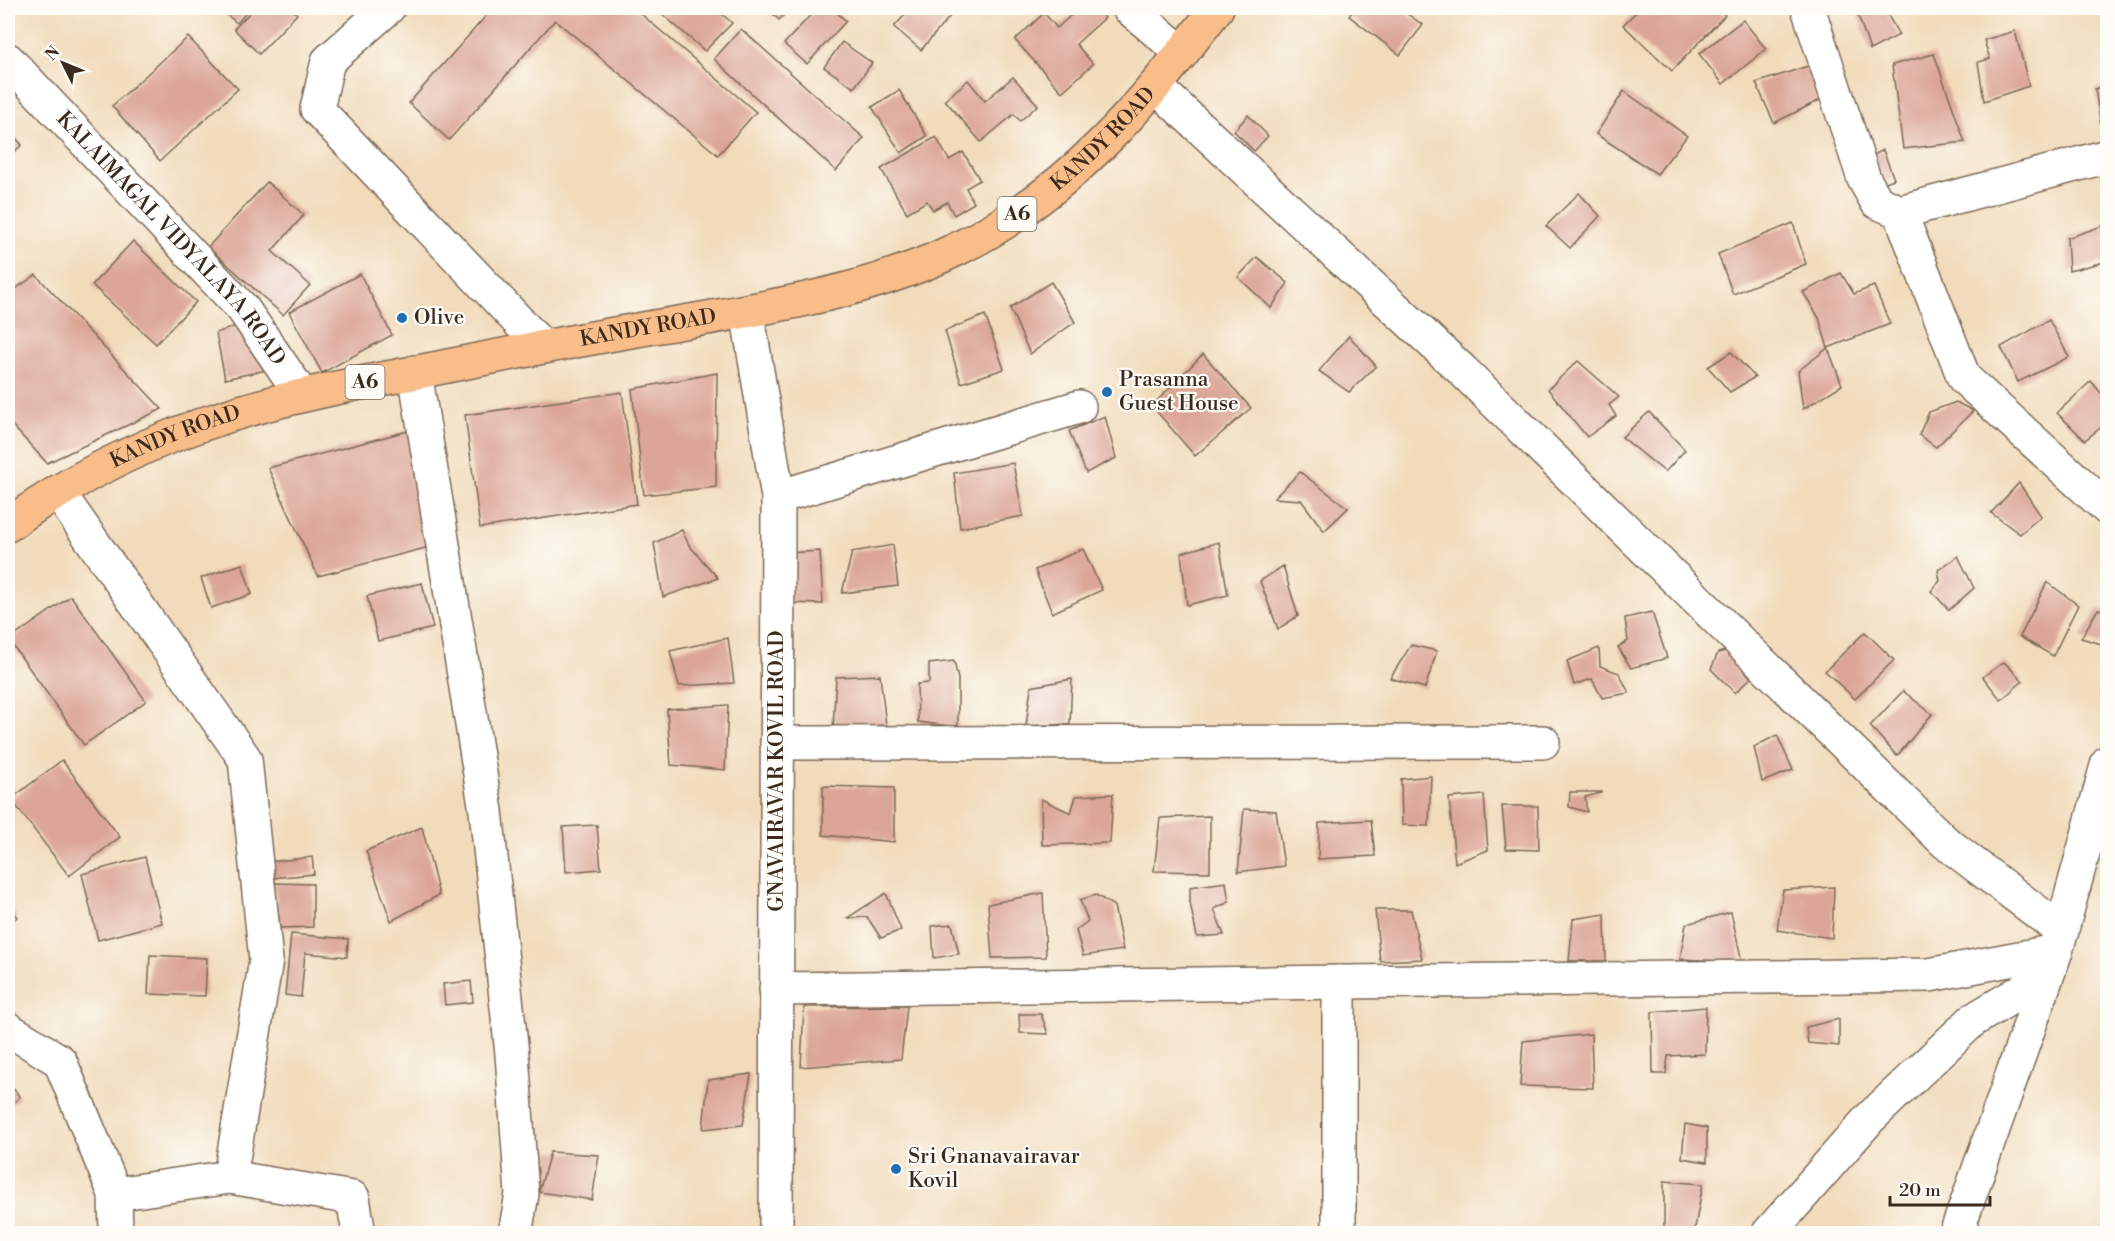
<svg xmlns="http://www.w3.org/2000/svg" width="2115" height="1241" font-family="'Libre Bodoni',serif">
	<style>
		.building { fill: #dba696 }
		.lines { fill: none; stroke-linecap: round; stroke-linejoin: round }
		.minor-casing { stroke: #7b6855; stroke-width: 36 }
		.highway-casing { stroke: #7b6855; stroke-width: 36 }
		.minor { stroke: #fff; stroke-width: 33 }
		.highway { stroke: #f8bd89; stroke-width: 33 }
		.poi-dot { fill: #1f6fb2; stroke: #fdfcf7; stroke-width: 2 }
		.labels { text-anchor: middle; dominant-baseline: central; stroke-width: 4.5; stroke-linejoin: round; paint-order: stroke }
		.shield { fill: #fdfcf7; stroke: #75695f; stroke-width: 1.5 }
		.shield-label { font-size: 20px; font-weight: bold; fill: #3b2a1e }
		.street-label { font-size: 21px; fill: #3b2a1e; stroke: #fdfcf7 }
		.poi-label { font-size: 21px; fill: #3b2a1e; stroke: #fdfcf7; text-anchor: start }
	</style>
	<rect width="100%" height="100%" fill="#fdfcf7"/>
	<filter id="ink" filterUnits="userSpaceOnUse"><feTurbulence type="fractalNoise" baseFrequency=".0167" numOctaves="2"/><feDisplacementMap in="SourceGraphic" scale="12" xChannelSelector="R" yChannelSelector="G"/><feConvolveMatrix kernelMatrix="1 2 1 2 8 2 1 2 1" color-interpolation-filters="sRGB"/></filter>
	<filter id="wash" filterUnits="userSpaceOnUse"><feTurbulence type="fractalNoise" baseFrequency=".008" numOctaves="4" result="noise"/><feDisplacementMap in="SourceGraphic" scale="24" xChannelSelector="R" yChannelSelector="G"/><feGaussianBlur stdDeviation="1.35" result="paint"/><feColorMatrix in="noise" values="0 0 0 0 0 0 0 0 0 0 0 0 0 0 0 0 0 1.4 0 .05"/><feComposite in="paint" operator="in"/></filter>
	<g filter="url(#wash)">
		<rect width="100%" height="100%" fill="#f1dbbb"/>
		<g id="blocks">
			<!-- building -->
			<g class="building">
				<polygon points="218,8 250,8 237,23"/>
				<polygon points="254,8 291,8 297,14 259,54 234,29"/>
				<polygon points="493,8 634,8 756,112 718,155 555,20 449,140 409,103"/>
				<polygon points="655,8 715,8 732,23 705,51"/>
				<polygon points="767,8 791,8 779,20"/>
				<polygon points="817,8 832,8 846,21 807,64 784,44"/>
				<polygon points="911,8 957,8 921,50 894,27"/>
				<polygon points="1079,8 1096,8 1105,18 1076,44 1093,64 1062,92 1015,40 1044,13 1057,28"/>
				<polygon points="1355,8 1399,8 1423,25 1400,55 1349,16"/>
				<polygon points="1640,8 1717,8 1725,15 1672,71 1623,25"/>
				<polygon points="1878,8 1884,8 1899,35 1870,50 1858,15"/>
				<polygon points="1743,20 1766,49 1723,84 1699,54"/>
				<polygon points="741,29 864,138 836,171 714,59"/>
				<polygon points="2015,31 2029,86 1984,101 1978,62 1990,59 1984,40"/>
				<polygon points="188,37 238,89 160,161 112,106"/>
				<polygon points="842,42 872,63 854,88 824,67"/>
				<polygon points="1934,54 1965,142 1903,149 1892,65"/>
				<polygon points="1811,65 1822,99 1774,123 1756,83"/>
				<polygon points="1013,77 1038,105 1020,121 1014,114 981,142 945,100 968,80 985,101"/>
				<polygon points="2108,84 2108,123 2101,125 2095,89"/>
				<polygon points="899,90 927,136 901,153 872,107"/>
				<polygon points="1624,91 1687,136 1657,174 1596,134"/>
				<polygon points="1248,115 1268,136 1254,151 1234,131"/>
				<polygon points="8,129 22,145 8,157"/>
				<polygon points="936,137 949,160 963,152 980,180 966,188 974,203 954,215 947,202 933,210 927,201 907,213 881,169"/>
				<polygon points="1870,142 1872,156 1883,150 1894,179 1877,185 1866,150"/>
				<polygon points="267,182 304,215 272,251 310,285 283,315 208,247"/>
				<polygon points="1579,193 1600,216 1570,248 1546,226"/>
				<polygon points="1793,223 1806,264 1733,294 1718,254"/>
				<polygon points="2105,225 2108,261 2069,271 2067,238"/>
				<polygon points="133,241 196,302 156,344 92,285"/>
				<polygon points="1257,257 1288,283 1271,308 1238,277"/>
				<polygon points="1841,273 1854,294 1874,286 1890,324 1828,348 1819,318 1803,292"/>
				<polygon points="360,274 392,335 322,373 289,312"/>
				<polygon points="36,275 162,409 47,463 8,421 8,294"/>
				<polygon points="1051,282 1075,322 1030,354 1010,308"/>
				<polygon points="985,315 1004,369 961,383 945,331"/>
				<polygon points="2049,320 2069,357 2018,382 2001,347"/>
				<polygon points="245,323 276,368 225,379 216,333"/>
				<polygon points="1349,336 1376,366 1349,392 1319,371"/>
				<polygon points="1828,348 1842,385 1803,409 1798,371"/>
				<polygon points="1731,352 1755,377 1730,392 1708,367"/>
				<polygon points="1203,354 1251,408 1195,456 1152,406"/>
				<polygon points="1578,361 1619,397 1609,405 1616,416 1587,437 1548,389"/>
				<polygon points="717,373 716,487 644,495 632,389"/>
				<polygon points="2091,381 2108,401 2108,422 2085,440 2057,413"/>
				<polygon points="622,392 637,504 480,528 465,415"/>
				<polygon points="1956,402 1973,411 1936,447 1919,435 1929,412"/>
				<polygon points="1649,412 1685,450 1665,472 1622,437"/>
				<polygon points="1105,416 1116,458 1086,473 1069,431"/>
				<polygon points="415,429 433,546 318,576 268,468"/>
				<polygon points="1013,463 1023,516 960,528 954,473"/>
				<polygon points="1300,472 1348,508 1324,531 1301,500 1274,498"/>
				<polygon points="2019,483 2041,516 2020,534 1991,513"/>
				<polygon points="682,530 689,545 718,578 663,597 654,543"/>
				<polygon points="1219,542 1228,595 1187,605 1181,553"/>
				<polygon points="893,545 898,586 842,593 852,552"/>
				<polygon points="1083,549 1102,590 1052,613 1035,570"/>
				<polygon points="820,551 823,604 788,603 787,553"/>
				<polygon points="1958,556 1974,588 1949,610 1931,591 1940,581 1938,570"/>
				<polygon points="242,564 252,594 211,608 201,578"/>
				<polygon points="1283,566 1298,616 1278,629 1260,581"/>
				<polygon points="2047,582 2078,605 2053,656 2020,637"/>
				<polygon points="422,583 433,628 378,641 367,596"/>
				<polygon points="71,596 146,701 84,745 9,640"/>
				<polygon points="2098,609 2108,612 2108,646 2081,638"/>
				<polygon points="1652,612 1667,658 1631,668 1618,647 1628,641 1625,618"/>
				<polygon points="1865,632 1894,660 1855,699 1825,671"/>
				<polygon points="728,638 734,683 679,686 670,651"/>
				<polygon points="1411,645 1437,651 1425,688 1390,678"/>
				<polygon points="1599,648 1600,666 1619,673 1629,693 1602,698 1592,679 1574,685 1567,661"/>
				<polygon points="1729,650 1751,678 1735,693 1711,669 1718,653"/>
				<polygon points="954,661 958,679 958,727 918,722 917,684 929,683 929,664"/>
				<polygon points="2004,662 2023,681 2001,700 1983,677"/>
				<polygon points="880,675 886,725 833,728 836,677"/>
				<polygon points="1072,679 1070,724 1026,726 1031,687"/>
				<polygon points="1903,691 1932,714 1897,756 1870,726"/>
				<polygon points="728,705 725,770 671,765 667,709"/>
				<polygon points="1777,735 1793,770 1762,782 1754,747"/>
				<polygon points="62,760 120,837 69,876 11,799"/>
				<polygon points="1431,776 1429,826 1402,825 1401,779"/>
				<polygon points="823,786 894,788 894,842 823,835"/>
				<polygon points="1570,792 1601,792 1601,793 1585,797 1587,812 1569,807"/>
				<polygon points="1113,794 1110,843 1042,845 1041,799 1071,813 1076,796"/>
				<polygon points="1484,795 1488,850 1455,863 1449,798"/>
				<polygon points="1502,806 1538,806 1539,850 1506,849"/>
				<polygon points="1244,809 1276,811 1284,866 1238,872"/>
				<polygon points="1210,816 1210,872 1154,871 1160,818"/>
				<polygon points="1371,820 1375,856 1318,859 1319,823"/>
				<polygon points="597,825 601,869 566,872 563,827"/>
				<polygon points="422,827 439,895 391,921 366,851"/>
				<polygon points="145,857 162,923 98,940 82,874"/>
				<polygon points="312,857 314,874 261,879 260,863"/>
				<polygon points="1226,882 1229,902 1214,909 1224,935 1197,937 1190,903 1190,887"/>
				<polygon points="274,883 313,884 313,927 280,928"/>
				<polygon points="1834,887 1832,938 1777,930 1783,890"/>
				<polygon points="886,893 901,930 881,938 867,917 847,918"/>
				<polygon points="1043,893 1046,957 992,958 988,904"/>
				<polygon points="1096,895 1114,906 1123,950 1083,956 1076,930 1088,921 1080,900"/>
				<polygon points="8,906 17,917 8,925"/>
				<polygon points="1375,910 1411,910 1422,959 1380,961"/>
				<polygon points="1731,912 1742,962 1680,959 1686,924"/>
				<polygon points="1605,914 1606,961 1569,961 1573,919"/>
				<polygon points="952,924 959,954 934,958 932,926"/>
				<polygon points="291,934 348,939 347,957 305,953 301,997 285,995"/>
				<polygon points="150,955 207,958 205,996 148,994"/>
				<polygon points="471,981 473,1002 445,1005 443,984"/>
				<polygon points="907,1006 901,1059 801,1067 804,1007"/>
				<polygon points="1706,1007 1705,1054 1668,1056 1666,1074 1653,1074 1652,1012"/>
				<polygon points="1019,1014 1041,1014 1048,1034 1020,1033"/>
				<polygon points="1839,1019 1839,1046 1808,1043 1806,1027"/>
				<polygon points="1591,1034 1593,1088 1520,1086 1523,1041"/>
				<polygon points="751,1074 743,1125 703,1129 708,1080"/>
				<polygon points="8,1082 20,1097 8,1107"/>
				<polygon points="1685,1124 1707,1128 1707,1162 1682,1158"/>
				<polygon points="550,1152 599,1155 592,1200 539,1192"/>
				<polygon points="1664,1181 1703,1184 1694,1233 1664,1229"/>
			</g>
		</g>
	</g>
	<g filter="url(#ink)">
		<use href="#blocks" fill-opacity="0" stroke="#7b6855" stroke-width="1.5"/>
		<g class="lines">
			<!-- minor casing -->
			<g class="minor-casing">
				<g id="minor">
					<polyline points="388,8 328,61 317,109 542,346"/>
					<polyline points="1129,8 1182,53"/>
					<polyline points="1808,8 1864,179 1877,202 1900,212 2108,156"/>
					<path id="s1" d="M 8,60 L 243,309 L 302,395"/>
					<polyline points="1155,86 1463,371 1945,842 2062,931"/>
					<polyline points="1900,212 1964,378 2108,509"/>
					<polyline points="747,311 778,497 776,1234"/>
					<polyline points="415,372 486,811 512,1054 522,1194 515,1234"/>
					<polyline points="58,492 245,759 266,960 230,1177 115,1194"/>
					<polyline points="778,497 1079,407"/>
					<polyline points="777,743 1543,742"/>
					<polyline points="776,989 1929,975 2056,951"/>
					<polyline points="8,1029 60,1061 115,1194 116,1234"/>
					<polyline points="230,1177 353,1198 359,1234"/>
					<polyline points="1339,1234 1339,982"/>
					<polyline points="1768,1234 1869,1119 1973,1020 2047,976"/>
					<polyline points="1956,1234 2056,951 2108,762"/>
				</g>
			</g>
			<!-- highway casing -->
			<g class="highway-casing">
				<g id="highway">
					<path id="s2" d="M 8,525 C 94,462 201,418 305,395 C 342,386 381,379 418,372 C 501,355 583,339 666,325 C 764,308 864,294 955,250 C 1070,194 1141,107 1217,8"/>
				</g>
			</g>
			<!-- minor -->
			<use href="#minor" class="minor"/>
			<!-- highway -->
			<use href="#highway" class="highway"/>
		</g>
	</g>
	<!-- markers -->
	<g class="poi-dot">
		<circle cx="402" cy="318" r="6"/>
		<circle cx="1107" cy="392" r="6"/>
		<circle cx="896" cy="1169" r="6"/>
	</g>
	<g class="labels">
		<!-- shield labels -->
		<g class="shield">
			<rect x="997.5" y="197" width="39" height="34" rx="4.5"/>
			<rect x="345.5" y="365" width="39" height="34" rx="4.5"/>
		</g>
		<g class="shield-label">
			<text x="1017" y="214">A6</text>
			<text x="365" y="382">A6</text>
		</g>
		<!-- street labels -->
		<g class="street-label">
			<text stroke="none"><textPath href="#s2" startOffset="1180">KANDY ROAD</textPath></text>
			<text stroke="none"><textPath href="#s1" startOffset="242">KALAIMAGAL VIDYALAYA ROAD</textPath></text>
			<text stroke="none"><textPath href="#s2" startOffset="676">KANDY ROAD</textPath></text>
			<text stroke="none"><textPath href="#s2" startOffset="190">KANDY ROAD</textPath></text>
			<text transform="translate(777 771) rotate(-90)">GNAVAIRAVAR KOVIL ROAD</text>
		</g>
		<!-- poi labels -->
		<g class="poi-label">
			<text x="414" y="318">Olive</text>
			<text x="1119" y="380">Prasanna<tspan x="1119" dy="24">Guest House</tspan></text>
			<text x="908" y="1157">Sri Gnanavairavar<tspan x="908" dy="24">Kovil</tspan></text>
		</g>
	</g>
	<!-- margin -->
	<rect width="2115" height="1241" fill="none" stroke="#fdfcf7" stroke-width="30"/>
	<!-- north arrow -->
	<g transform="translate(63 63) rotate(313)" stroke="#fdfcf7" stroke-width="4.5" paint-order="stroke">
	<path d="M0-4.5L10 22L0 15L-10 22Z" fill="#3b2a1e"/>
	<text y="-9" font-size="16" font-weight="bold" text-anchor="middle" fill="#3b2a1e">N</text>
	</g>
	<!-- scale -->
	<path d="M1890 1196v9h100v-9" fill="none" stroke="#3b2a1e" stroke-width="3"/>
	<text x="1899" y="1196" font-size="18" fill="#3b2a1e" stroke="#fdfcf7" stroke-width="4.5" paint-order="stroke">20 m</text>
</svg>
